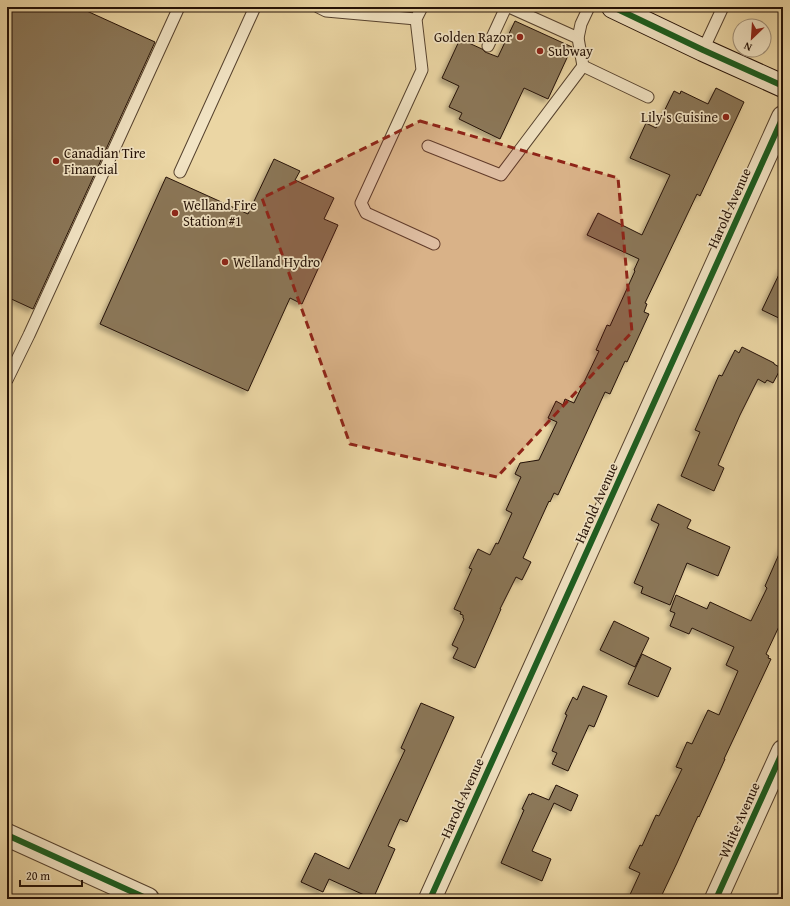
<svg xmlns="http://www.w3.org/2000/svg" width="790" height="906" font-family="'Gentium Book Plus',serif">
	<style>
		.building { fill: #8b7758; stroke: #241106; filter: url(#shadow) }
		.lines { fill: none; stroke-linecap: round; stroke-linejoin: round }
		.lane-casing { stroke: #56422e; stroke-width: 13 }
		.street-casing { stroke: #56422e; stroke-width: 24 }
		.secondary-casing { stroke: #241106; stroke-width: 24 }
		.lane { stroke: #f2e4c4; stroke-width: 11 }
		.street { stroke: #f2e4c4; stroke-width: 22 }
		.secondary { stroke: #f2e4c4; stroke-width: 22 }
		.cycleway-casing { stroke: #f2e4c4; stroke-width: 8 }
		.cycleway { stroke: #1b5e20; stroke-width: 6 }
		.marked { fill: #8f2418; fill-opacity: 0.2; stroke: #8f2418; stroke-width: 3; stroke-dasharray: 8 5; stroke-linejoin: round }
		.poi-dot { fill: #8f2418; stroke: #f2e4c4; stroke-width: 1.5 }
		.labels { text-anchor: middle; dominant-baseline: central; stroke-width: 3.5; stroke-linejoin: round; paint-order: stroke }
		.poi-label { font-size: 14px; fill: #241106; stroke: #f2e4c4; text-anchor: start }
		.street-label { font-size: 14px; fill: #241106; stroke: #f2e4c4 }
	</style>
	<defs>
		<filter id="shadow"><feDropShadow dx="-3.5" dy="3.5" stdDeviation="2" flood-color="#0004"/></filter>
	</defs>
	<rect width="100%" height="100%" fill="#ebd6a4"/>
	<filter id="stains"><feTurbulence type="fractalNoise" baseFrequency=".005" numOctaves="4"/><feColorMatrix values="0 0 0 0 .2 0 0 0 0 .09 0 0 0 0 .02 0 0 0 .5 -.17"/></filter>
	<radialGradient id="worn" r=".72"><stop offset=".6" stop-color="#630" stop-opacity="0"/><stop offset="1" stop-color="#630" stop-opacity=".3"/></radialGradient>
	<!-- building -->
	<g class="building">
		<polygon points="7,7 78,7 155,42 33,309 7,297"/>
		<polygon points="515,21 572,47 548,99 524,88 500,139 459,119 462,113 449,107 459,86 442,78 460,39 482,49 485,52 498,57"/>
		<polygon points="716,88 744,102 700,196 697,194 645,303 647,304 644,312 649,314 627,362 625,361 610,394 605,392 558,495 554,493 550,502 549,501 523,558 531,562 522,580 516,577 500,609 501,609 475,668 453,658 458,648 452,645 464,619 463,618 463,615 460,614 461,612 454,609 472,569 469,568 478,549 490,555 496,543 498,544 512,513 506,510 521,477 515,474 520,463 539,460 557,422 548,418 556,401 563,405 565,399 574,403 599,351 596,350 607,325 610,326 635,271 634,270 639,259 587,235 598,213 642,235 670,175 630,158 646,123 656,128 674,91 680,94 681,91 708,104"/>
		<polygon points="274,159 300,171 295,180 334,198 324,219 338,225 302,304 290,298 248,391 100,324 166,177 248,214"/>
		<polygon points="783,266 783,320 762,310"/>
		<polygon points="742,347 774,363 774,364 781,368 773,383 767,380 765,383 758,379 740,415 718,465 724,468 714,491 681,476 700,432 695,430 719,375 722,376 735,350 739,353"/>
		<polygon points="658,504 691,520 687,528 730,547 718,576 687,563 670,605 641,593 643,587 634,583 659,524 651,520"/>
		<polygon points="783,545 783,618 766,654 769,656 768,658 771,659 724,759 725,759 699,817 698,816 677,863 660,899 628,899 640,873 629,868 640,845 642,846 656,815 659,816 682,769 676,767 687,742 692,744 708,710 719,715 738,671 726,665 734,647 692,628 689,634 670,626 675,613 670,611 676,595 707,609 710,602 751,621 767,588 765,586"/>
		<polygon points="614,621 649,638 635,667 600,650"/>
		<polygon points="642,654 671,668 658,697 628,684"/>
		<polygon points="583,686 607,696 594,727 589,725 568,771 552,764 557,753 552,751 567,715 565,714 573,697 577,700"/>
		<polygon points="421,703 454,717 407,822 400,819 388,846 395,849 373,899 329,879 323,892 301,882 315,853 349,869 405,750 401,748"/>
		<polygon points="556,785 578,795 571,811 554,803 532,851 551,859 542,881 501,863 524,810 522,809 529,794 531,795 532,793 549,800"/>
	</g>
	<g class="lines">
		<!-- lane casing -->
		<g class="lane-casing">
			<g id="lane">
				<polyline points="318,7 326,11 416,19"/>
				<polyline points="422,7 416,19 422,70 361,203 366,213 434,244"/>
				<polyline points="509,7 578,38"/>
				<polyline points="589,7 581,24 578,38 583,66 648,97"/>
				<polyline points="488,46 506,7"/>
				<polyline points="703,50 723,7"/>
				<polyline points="428,146 501,175 583,66"/>
				<polyline points="180,172 255,7"/>
				<polyline points="7,380 29,335 179,7"/>
			</g>
		</g>
		<!-- street casing -->
		<g class="street-casing">
			<g id="street">
				<polyline points="7,835 148,899"/>
				<polyline points="430,899 783,117"/>
				<polyline points="716,899 783,751"/>
			</g>
		</g>
		<!-- secondary casing -->
		<g class="secondary-casing">
			<polyline id="secondary" points="613,7 703,50 783,86"/>
		</g>
		<!-- lane -->
		<use href="#lane" class="lane"/>
		<!-- street -->
		<use href="#street" class="street"/>
		<!-- secondary -->
		<use href="#secondary" class="secondary"/>
		<!-- cycleway casing -->
		<g class="cycleway-casing">
			<g id="cycleway">
				<polyline points="613,7 703,50 783,86"/>
				<polyline points="7,835 148,899"/>
				<polyline points="430,899 783,117"/>
				<polyline points="716,899 783,751"/>
			</g>
		</g>
		<!-- cycleway -->
		<use href="#cycleway" class="cycleway"/>
	</g>
	<!-- marked area -->
	<path class="marked" d="M 420,121 L 618,178 L 632,332 L 497,477 L 350,444 L 262,198 Z"/>
	<!-- markers -->
	<g class="poi-dot">
		<circle cx="520" cy="37" r="4"/>
		<circle cx="540" cy="51" r="4"/>
		<circle cx="726" cy="117" r="4"/>
		<circle cx="56" cy="161" r="4"/>
		<circle cx="175" cy="213" r="4"/>
		<circle cx="225" cy="262" r="4"/>
	</g>
	<g class="labels">
		<!-- poi labels -->
		<g class="poi-label">
			<text x="512" y="37" text-anchor="end">Golden Razor</text>
			<text x="548" y="51">Subway</text>
			<text x="718" y="117" text-anchor="end">Lily's Cuisine</text>
			<text x="64" y="153">Canadian Tire<tspan x="64" dy="16">Financial</tspan></text>
			<text x="183" y="205">Welland Fire<tspan x="183" dy="16">Station #1</tspan></text>
			<text x="233" y="262">Welland Hydro</text>
		</g>
		<!-- street labels -->
		<g class="street-label">
			<text transform="translate(729 208) rotate(-66)">Harold Avenue</text>
			<text transform="translate(596 503) rotate(-66)">Harold Avenue</text>
			<text transform="translate(462 798) rotate(-66)">Harold Avenue</text>
			<text transform="translate(739 820) rotate(-66)">White Avenue</text>
		</g>
	</g>
	<!-- margin -->
	<rect width="790" height="906" fill="none" stroke="#ebd6a4" stroke-width="24"/>
	<rect x="8" y="8" width="774" height="890" fill="none" stroke="#241106" stroke-width="2"/>
	<rect x="12" y="12" width="766" height="882" fill="none" stroke="#241106"/>
	<!-- north arrow -->
	<g transform="translate(752 38) rotate(205)"><circle r="19" fill="#f2e4c4" stroke="#a09078"/>
	<path d="M0-3L7 15L0 10L-7 15Z" fill="#8f2418"/>
	<text y="-6" font-size="11" font-weight="bold" text-anchor="middle" fill="#241106">N</text>
	</g>
	<!-- scale -->
	<path d="M20 880v6h62v-6" fill="none" stroke="#241106" stroke-width="2"/>
	<text x="26" y="880" font-size="12" fill="#241106" stroke="#f2e4c4" stroke-width="3" paint-order="stroke">20 m</text>
	<rect width="100%" height="100%" filter="url(#stains)"/>
	<rect width="100%" height="100%" fill="url(#worn)"/>
</svg>
